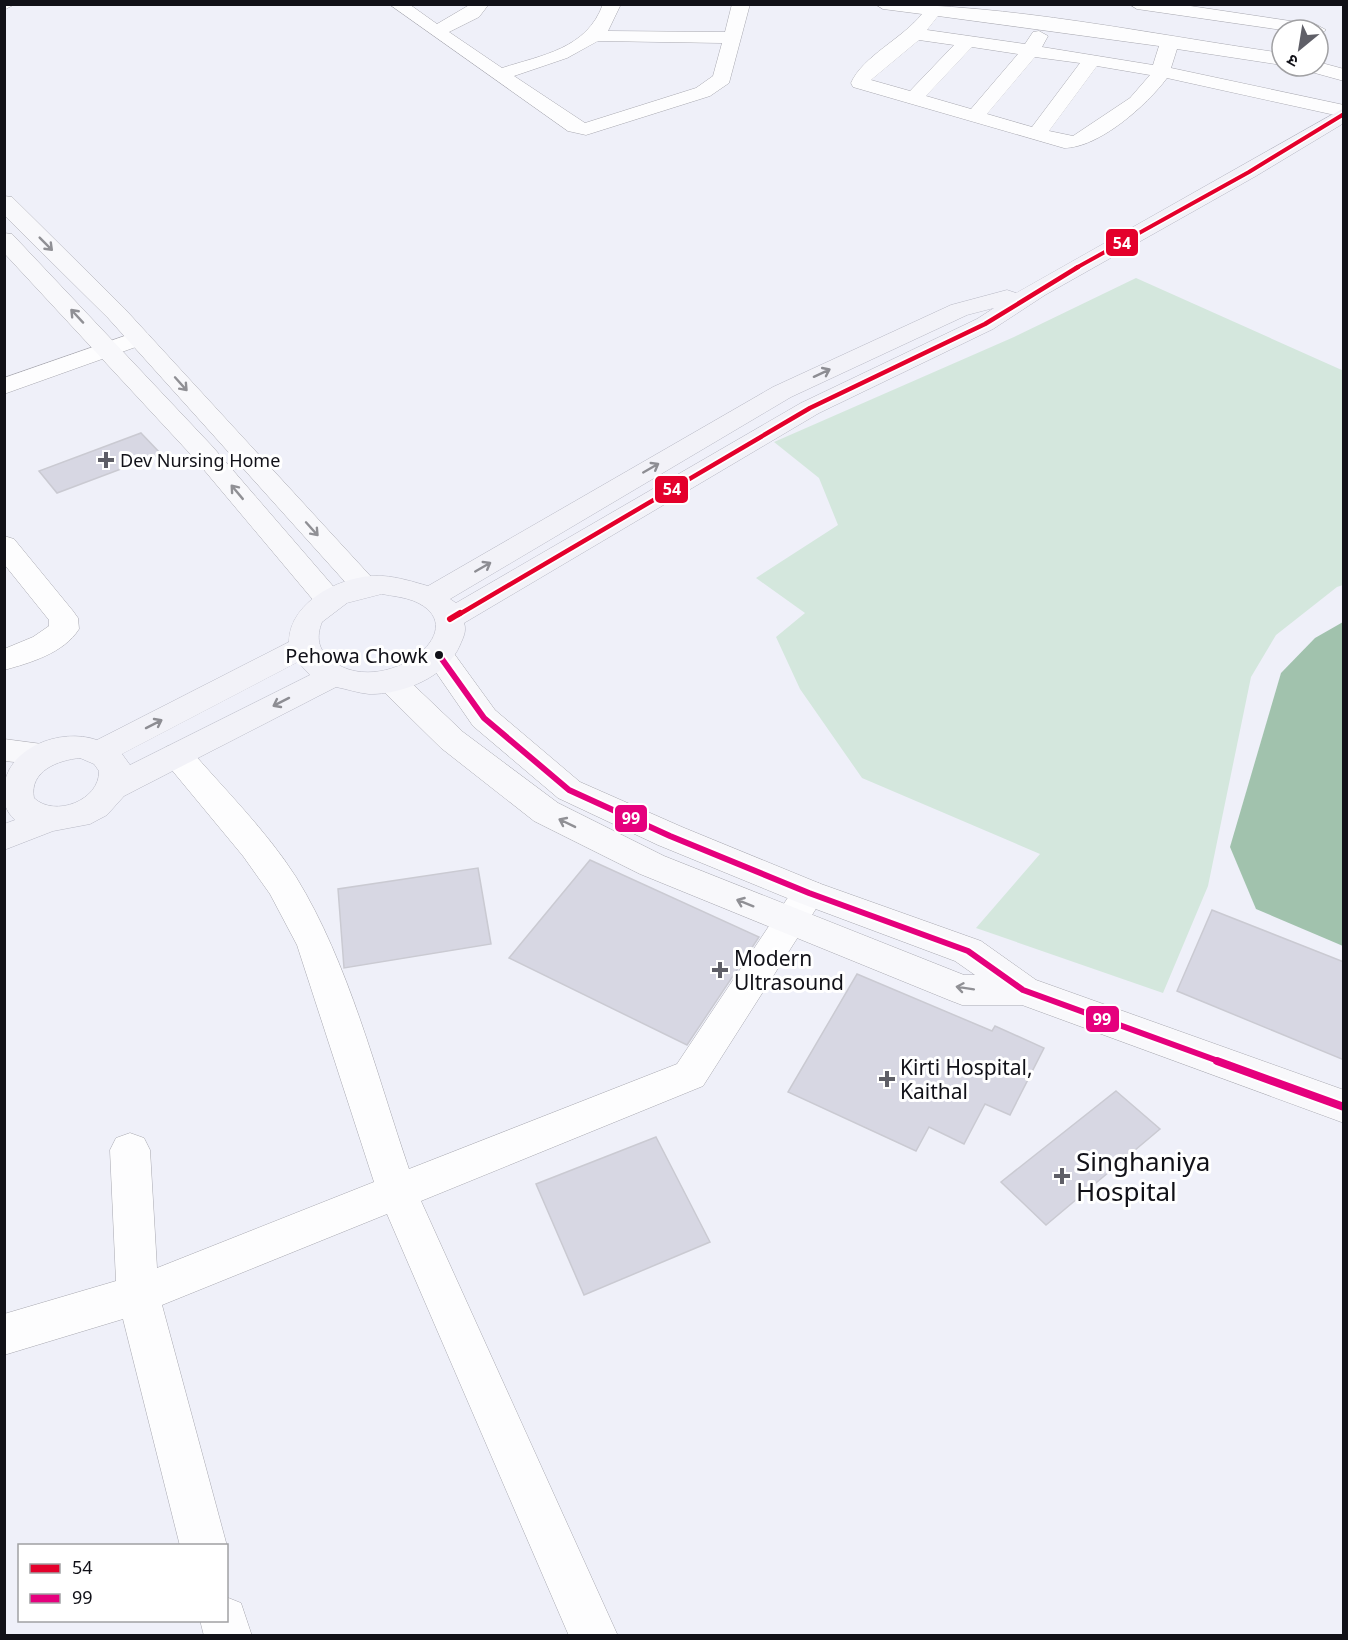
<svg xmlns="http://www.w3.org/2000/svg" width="1348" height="1640" font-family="'Noto Sans','Noto Sans Devanagari',sans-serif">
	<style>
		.green { fill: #d4e7dd }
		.water { fill: #a1c2ad }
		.building { fill: #d7d7e3; stroke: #cacad2; stroke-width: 1.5 }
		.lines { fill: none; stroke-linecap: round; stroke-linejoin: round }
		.minor-casing { stroke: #a8a8b0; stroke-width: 1 }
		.secondary-casing { stroke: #a8a8b0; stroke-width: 1 }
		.primary-casing { stroke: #b7b8c4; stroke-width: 1 }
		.minor { fill: #fdfdfe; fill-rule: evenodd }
		.secondary { fill: #f8f8fb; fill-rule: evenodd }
		.primary { fill: #f2f2f8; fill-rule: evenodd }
		.bus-1-far2-casing { stroke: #fff; stroke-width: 7 }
		.bus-1-far1-casing { stroke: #fff; stroke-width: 8 }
		.bus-1-casing { stroke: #fff; stroke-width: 10 }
		.bus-2-far1-casing { stroke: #fff; stroke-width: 10 }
		.bus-2-casing { stroke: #fff; stroke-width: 12 }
		.bus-1-far2 { stroke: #e4002b; stroke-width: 4 }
		.bus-1-far1 { stroke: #e4002b; stroke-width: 4.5 }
		.bus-1 { stroke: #e4002b; stroke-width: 6 }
		.bus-2-far1 { stroke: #e5007d; stroke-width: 6 }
		.bus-2 { stroke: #e5007d; stroke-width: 8 }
		.oneway { stroke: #909095 }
		.oneway2 { stroke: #8d8d93 }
		.poi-dot { fill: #5f5f67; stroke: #fff; stroke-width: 2 }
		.bus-dot { fill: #111118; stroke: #fff; stroke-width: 2 }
		.labels { text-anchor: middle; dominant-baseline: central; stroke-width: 6; stroke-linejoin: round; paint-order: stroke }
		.far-poi-label { font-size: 18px; fill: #111118; stroke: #fff; text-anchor: start }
		.bus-label { font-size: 20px; fill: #111118; stroke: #fff; text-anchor: end }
		.poi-label { font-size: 21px; fill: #111118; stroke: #fff; text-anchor: start }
		.near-poi-label { font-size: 26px; fill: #111118; stroke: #fff; text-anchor: start }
		.line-badge { stroke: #fff; stroke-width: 2 }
		.badge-label { font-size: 16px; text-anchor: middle; font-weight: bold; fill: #fff }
	</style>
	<rect width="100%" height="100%" fill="#eff0f9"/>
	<!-- green -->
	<polygon class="green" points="1136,278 1344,371 1343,585 1337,587 1276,635 1251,677 1208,886 1163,993 976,928 1040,854 862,778 800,689 776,637 805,613 756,578 838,525 819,478 774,442 1014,337"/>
	<!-- water -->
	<polygon class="water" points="1343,622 1343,946 1256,909 1230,847 1281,673 1315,638"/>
	<!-- building -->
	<g class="building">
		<polygon points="141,433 161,454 57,493 39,471"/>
		<polygon points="590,860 759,937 687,1045 509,958"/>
		<polygon points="478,868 491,944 344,968 338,889"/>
		<polygon points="1212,910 1344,962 1344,1060 1177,991"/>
		<polygon points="857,974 992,1031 995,1026 1044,1048 1010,1115 985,1104 964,1144 929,1127 916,1151 788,1092"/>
		<polygon points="1116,1091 1160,1129 1046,1225 1001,1182"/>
		<polygon points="656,1137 710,1242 584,1295 536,1184"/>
	</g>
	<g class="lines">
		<!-- minor casing -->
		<g class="minor-casing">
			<g id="minor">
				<polygon points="4,4 15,4 4,10"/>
				<path d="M 389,4 L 409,4 L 437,24 L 471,4 L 489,4 L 479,17 L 449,32 L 502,68 C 542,55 587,49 603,4 L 621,4 L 608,31 L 725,32 L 732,4 L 750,4 L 729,83 L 710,96 L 586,135 L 568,131 ZM 598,41 L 722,43 L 713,76 L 696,88 L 585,123 L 514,76 L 567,58 Z"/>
				<path d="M 875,4 C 1011,4 1148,34 1282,53 L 1282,65 L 1177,49 L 1171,68 L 1344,105 L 1344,117 L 1167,78 C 1147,105 1099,148 1064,148 L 853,87 L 851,83 C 863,56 902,39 922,14 L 883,9 ZM 938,16 L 1159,46 L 1153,65 L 1042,47 L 1048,36 L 1039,31 L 1033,32 L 1025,44 L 927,30 ZM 919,40 L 954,45 L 910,91 L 871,80 ZM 972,47 L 1018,54 L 971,109 L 926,96 ZM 1035,57 L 1080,63 L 1032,127 L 987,114 ZM 1097,66 L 1150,75 L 1130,98 L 1073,136 L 1049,131 Z"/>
				<polygon points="1129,4 1177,4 1317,25 1326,30 1318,35 1318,30 1282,30 1137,9"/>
				<polygon points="1318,62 1344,69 1344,81 1304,70 1302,66 1318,66"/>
				<polygon points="139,331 147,333 151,338 147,343 4,394 4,378"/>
				<path d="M 4,536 L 14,539 L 73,611 L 78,618 L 79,629 C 64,653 30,663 4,670 L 4,649 L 33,637 L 49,626 L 49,620 L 4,564 Z"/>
				<path d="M 177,744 L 188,747 C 224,789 266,830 296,877 C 349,963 376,1073 409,1169 L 677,1064 L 797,884 L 809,880 L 821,884 L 826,893 L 703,1086 L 421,1201 L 618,1636 L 569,1636 L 387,1214 L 162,1305 L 227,1546 L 226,1548 L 226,1546 L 180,1546 L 123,1319 L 4,1355 L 4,1314 L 116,1281 L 110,1150 L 116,1138 L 130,1133 L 144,1138 L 150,1150 L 157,1268 L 374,1182 L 297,945 L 270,894 L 243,856 L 166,763 L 161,755 L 166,747 Z"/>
				<polygon points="226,1597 241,1603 252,1636 204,1636 200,1620 226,1620"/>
			</g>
		</g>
		<!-- secondary casing -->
		<g class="secondary-casing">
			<g id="secondary">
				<polygon points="4,196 12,197 124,308 375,581 379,587 375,593 365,596 355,593 108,318 4,215"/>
				<polygon points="4,233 12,234 212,446 339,593 343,600 339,607 329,609 319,607 194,458 4,253"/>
				<polygon points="439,645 450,648 495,710 580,782 682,827 821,884 981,941 1036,980 1344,1090 1344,1123 1022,1005 962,1005 949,1000 640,874 534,821 441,748 379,687 375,680 379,673 390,670 401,673 463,732 558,803 664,856 964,975 975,975 955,961 797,902 658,845 558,798 473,726 424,655 428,648"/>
				<polygon points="4,739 57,746 62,754 57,762 46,765 4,761"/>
			</g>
		</g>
		<!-- primary casing -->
		<g class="primary-casing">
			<path id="primary" d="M 1344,108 L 1344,123 L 1256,176 L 1045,295 L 993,329 L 819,413 L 464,623 C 467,631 463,638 460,645 C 447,677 401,695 369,694 C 358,693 347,689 336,687 L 124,796 L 107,815 L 90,824 L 53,831 L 4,850 L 4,824 L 15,820 C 5,810 4,804 4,791 C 4,748 61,727 97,740 L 289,642 C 289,600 346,573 383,576 C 398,577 414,582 428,586 L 773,387 L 951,305 L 1007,290 L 1016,293 ZM 994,308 L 977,319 L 801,403 L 456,603 L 450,599 L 791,397 L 967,315 ZM 382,594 C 392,596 404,597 414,601 C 480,629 380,702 330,659 C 318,649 316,637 322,622 L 347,603 ZM 298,662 L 310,675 L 130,765 L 122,754 ZM 80,758 L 94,764 L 99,771 C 100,800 55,818 34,798 C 29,771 58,760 80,758 Z"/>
		</g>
		<!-- minor -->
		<use href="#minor" class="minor"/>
		<!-- secondary -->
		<use href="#secondary" class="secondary"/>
		<!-- primary -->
		<use href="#primary" class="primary"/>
		<!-- bus-1-far2 casing -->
		<g class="bus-1-far2-casing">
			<polyline id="bus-1-far2" points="1076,268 1249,172 1344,114"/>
		</g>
		<!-- bus-1-far1 casing -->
		<g class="bus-1-far1-casing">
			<polyline id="bus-1-far1" points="458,615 810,408 985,324 1078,267"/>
		</g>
		<!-- bus-1 casing -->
		<g class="bus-1-casing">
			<polyline id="bus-1" points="450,619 460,613"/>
		</g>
		<!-- bus-2-far1 casing -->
		<g class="bus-2-far1-casing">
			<polyline id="bus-2-far1" points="439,655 484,718 569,790 670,836 809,893 968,951 1023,990 1221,1062"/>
		</g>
		<!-- bus-2 casing -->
		<g class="bus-2-casing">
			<polyline id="bus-2" points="1217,1061 1344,1107"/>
		</g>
		<!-- bus-1-far2 -->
		<use href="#bus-1-far2" class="bus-1-far2"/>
		<!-- bus-1-far1 -->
		<use href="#bus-1-far1" class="bus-1-far1"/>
		<!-- bus-1 -->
		<use href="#bus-1" class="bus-1"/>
		<!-- bus-2-far1 -->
		<use href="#bus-2-far1" class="bus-2-far1"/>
		<!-- bus-2 -->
		<use href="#bus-2" class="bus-2"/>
	</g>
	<!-- one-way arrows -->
	<defs><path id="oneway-shaft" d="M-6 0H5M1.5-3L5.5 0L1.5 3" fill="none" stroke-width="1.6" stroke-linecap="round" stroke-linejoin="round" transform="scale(1.5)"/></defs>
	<g class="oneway">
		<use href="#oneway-shaft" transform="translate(46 244) rotate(45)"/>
		<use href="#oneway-shaft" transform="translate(77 316) rotate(-133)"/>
		<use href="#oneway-shaft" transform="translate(181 384) rotate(48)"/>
		<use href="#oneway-shaft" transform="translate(237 492) rotate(-130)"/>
		<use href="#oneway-shaft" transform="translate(312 529) rotate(48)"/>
		<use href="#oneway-shaft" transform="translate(567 823) rotate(-154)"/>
		<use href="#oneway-shaft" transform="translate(745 903) rotate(-158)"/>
		<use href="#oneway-shaft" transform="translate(965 988) rotate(-171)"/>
	</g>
	<g class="oneway2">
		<use href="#oneway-shaft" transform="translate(822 373) rotate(-25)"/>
		<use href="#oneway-shaft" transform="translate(651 468) rotate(-30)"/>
		<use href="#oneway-shaft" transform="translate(483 567) rotate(-30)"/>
		<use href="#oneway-shaft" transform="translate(281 702) rotate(153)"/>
		<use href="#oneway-shaft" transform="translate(154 724) rotate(-27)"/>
	</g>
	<!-- markers -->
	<g class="poi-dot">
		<path d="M103 451h6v6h6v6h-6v6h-6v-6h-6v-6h6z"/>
		<path d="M717 961h6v6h6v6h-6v6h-6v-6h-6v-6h6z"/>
		<path d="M884 1070h6v6h6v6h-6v6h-6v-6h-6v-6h6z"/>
		<path d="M1059 1167h6v6h6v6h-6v6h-6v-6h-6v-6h6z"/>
	</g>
	<circle class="bus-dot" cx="439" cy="655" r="5"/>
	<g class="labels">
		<!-- far-poi labels -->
		<g class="far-poi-label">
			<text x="120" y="460">Dev Nursing Home</text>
		</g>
		<!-- bus labels -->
		<g class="bus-label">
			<text x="428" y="655">Pehowa Chowk</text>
		</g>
		<!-- poi labels -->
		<g class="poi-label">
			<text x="734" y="958">Modern<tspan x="734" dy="24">Ultrasound</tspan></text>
			<text x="900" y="1067">Kirti Hospital,<tspan x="900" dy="24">Kaithal</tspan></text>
		</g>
		<!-- near-poi labels -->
		<g class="near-poi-label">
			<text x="1076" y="1161">Singhaniya<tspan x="1076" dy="30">Hospital</tspan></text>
		</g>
	</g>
	<g class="line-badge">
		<rect x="1105" y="228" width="34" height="29" rx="6" fill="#e4002b"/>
		<rect x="654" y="475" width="35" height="29" rx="6" fill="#e4002b"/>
		<rect x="614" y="804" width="34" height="29" rx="6" fill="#e5007d"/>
		<rect x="1085" y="1005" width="35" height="28" rx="6" fill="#e5007d"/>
	</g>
	<g class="badge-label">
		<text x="1122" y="249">54</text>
		<text x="672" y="495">54</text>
		<text x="631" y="824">99</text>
		<text x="1102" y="1025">99</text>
	</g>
	<!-- border -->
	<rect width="1348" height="1640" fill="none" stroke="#111118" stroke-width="12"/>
	<!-- legend -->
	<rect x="18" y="1544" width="210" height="78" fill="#ffffff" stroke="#a0a0a3" stroke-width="1.5"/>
	<rect x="30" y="1564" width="30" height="9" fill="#e4002b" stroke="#a0a0a3" stroke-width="1.5"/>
	<text x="72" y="1574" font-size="18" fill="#111118">54</text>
	<rect x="30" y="1594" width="30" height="9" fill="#e5007d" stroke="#a0a0a3" stroke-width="1.5"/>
	<text x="72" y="1604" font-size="18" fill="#111118">99</text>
	<!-- north arrow -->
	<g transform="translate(1300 48) rotate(210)"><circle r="28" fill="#ffffff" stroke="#a0a0a3" stroke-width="1.5"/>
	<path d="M0-4.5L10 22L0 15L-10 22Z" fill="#5f5f67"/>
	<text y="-9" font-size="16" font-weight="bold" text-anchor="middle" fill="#111118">उ</text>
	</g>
</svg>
